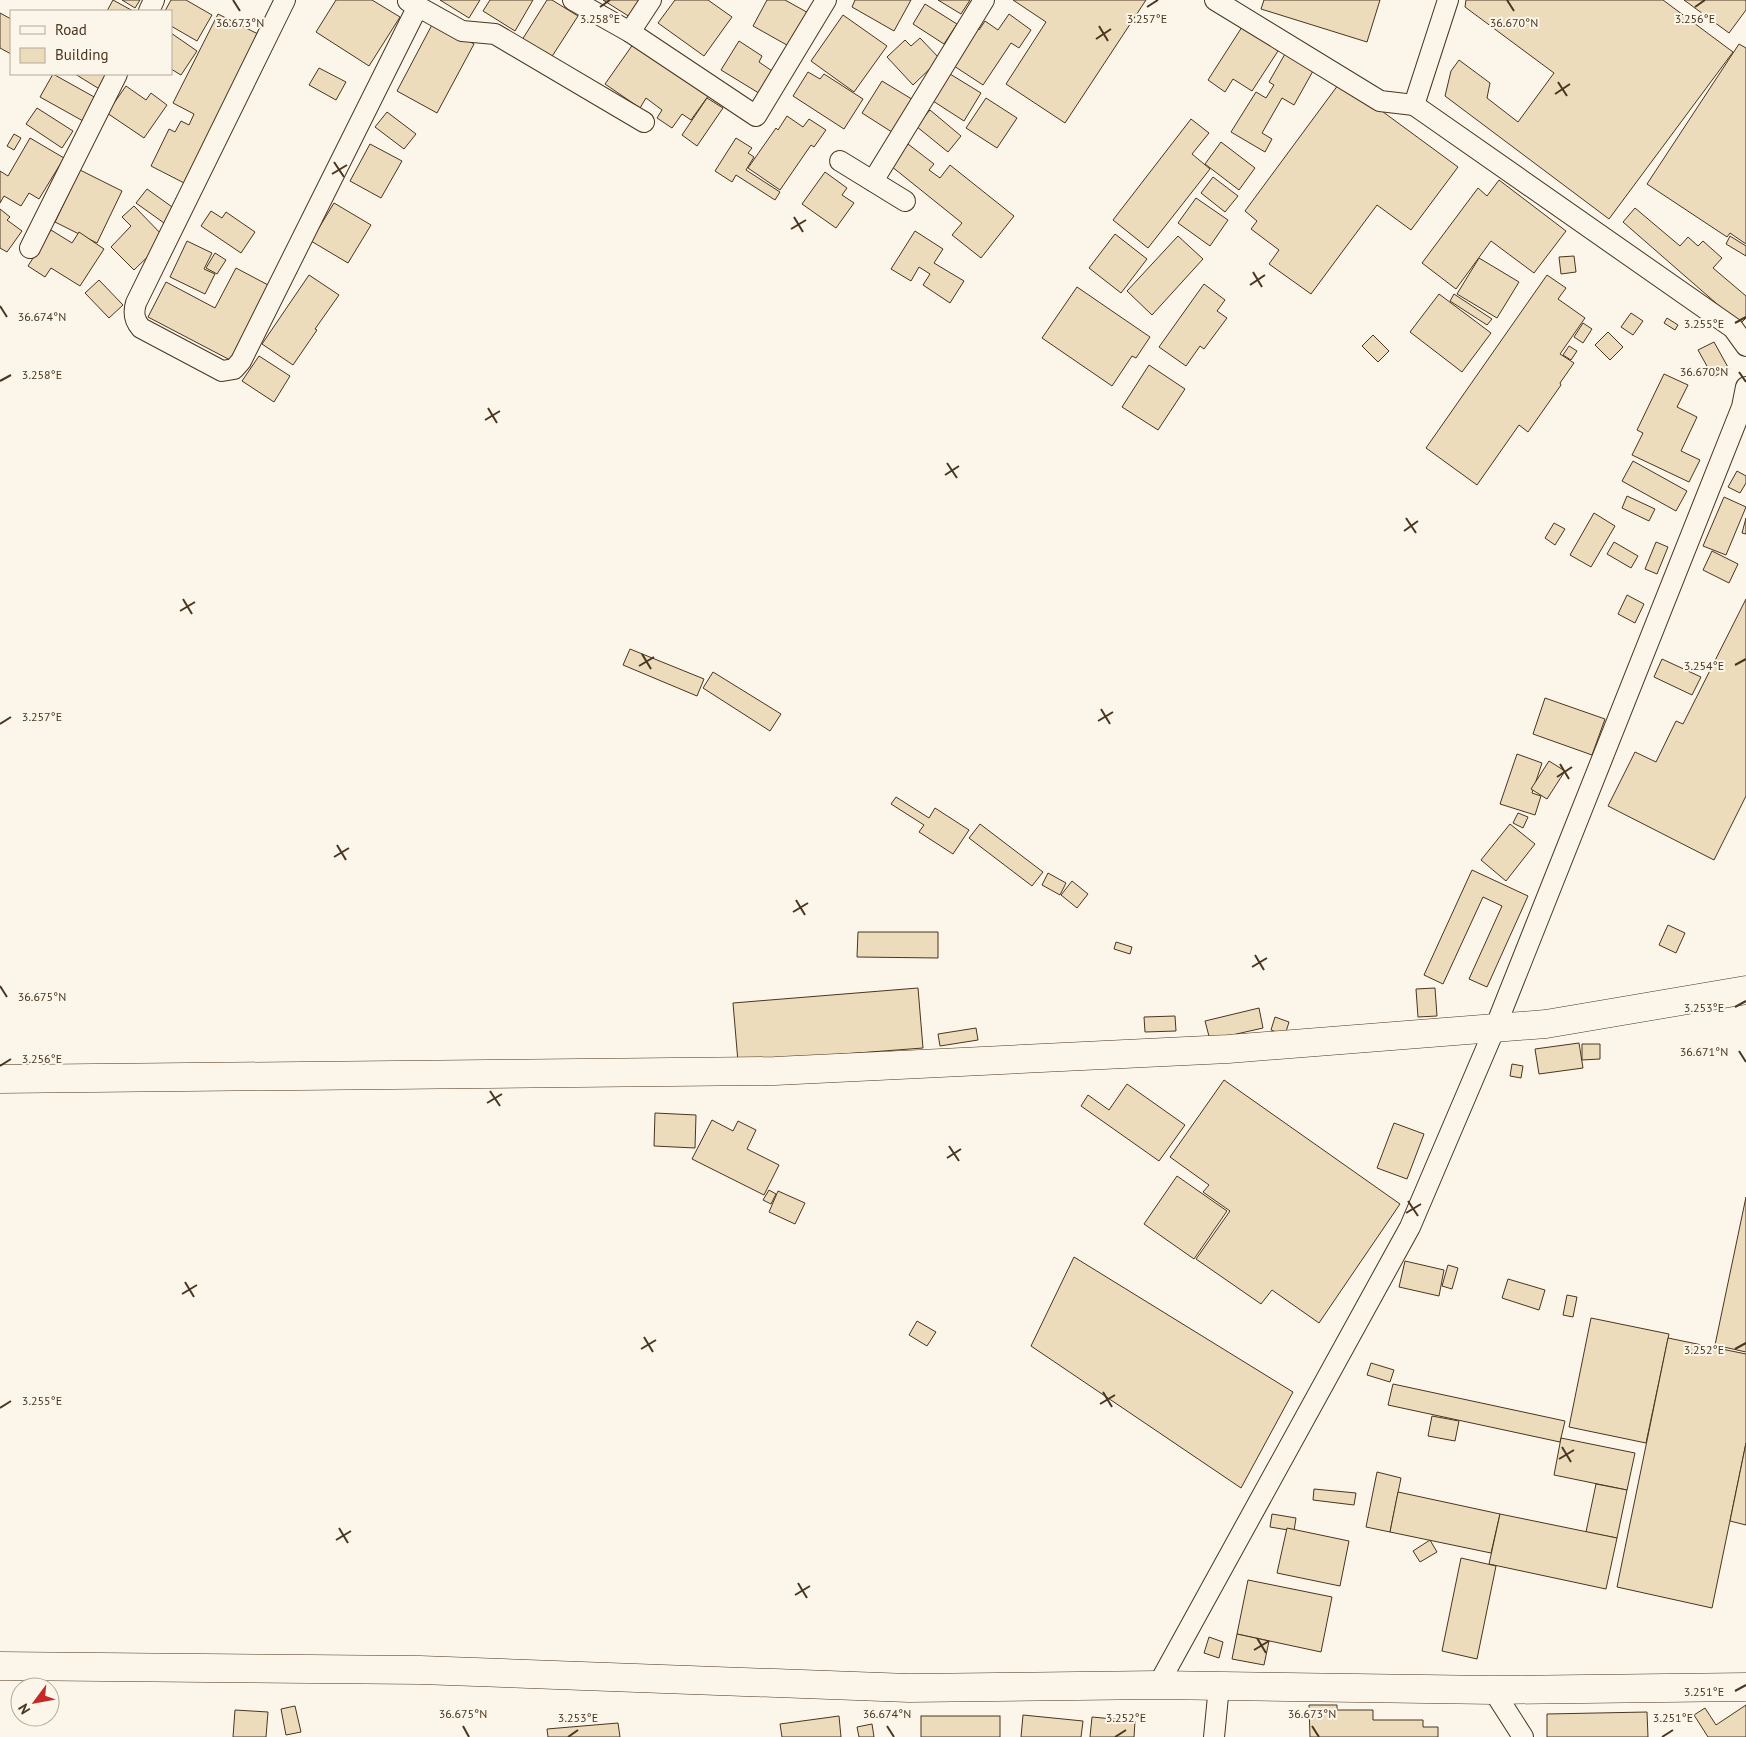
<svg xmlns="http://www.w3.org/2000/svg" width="1746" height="1737" font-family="'PT Sans',sans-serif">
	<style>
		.building { fill: #ecdcbc; stroke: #4a3520 }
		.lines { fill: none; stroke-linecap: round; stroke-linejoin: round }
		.street-casing { stroke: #4a3520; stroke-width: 22 }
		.secondary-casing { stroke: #4a3520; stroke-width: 29 }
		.street { stroke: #fbf6e9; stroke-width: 20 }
		.secondary { stroke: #fbf6e9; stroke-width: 28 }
		.ticks { fill: none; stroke: #4a3520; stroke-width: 2 }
		.ticks-label { font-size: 12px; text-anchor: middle; fill: #4a3520; stroke: #fbf6e9; stroke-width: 4; stroke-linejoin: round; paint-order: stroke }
	</style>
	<rect width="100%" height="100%" fill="#fbf6e9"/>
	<!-- building -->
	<g class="building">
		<polygon points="113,0 133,11 107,11"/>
		<polygon points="122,0 140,0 135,8"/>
		<polygon points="171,0 186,0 212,15 197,41 171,26 171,11 165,11"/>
		<polygon points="336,0 372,0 400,17 369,66 316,32"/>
		<polygon points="440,0 480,0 469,18"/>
		<polygon points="490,0 533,0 515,31 483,11"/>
		<polygon points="547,0 552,0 578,16 551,58 522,40"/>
		<polygon points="603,0 641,0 630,17"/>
		<polygon points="675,0 708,0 732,17 704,56 658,23"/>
		<polygon points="767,0 785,0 812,15 794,49 753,26"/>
		<polygon points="855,0 911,0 894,31 852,7"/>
		<polygon points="938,0 970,0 961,14"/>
		<polygon points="1013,0 1146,0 1065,123 1006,84 1046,22"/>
		<polygon points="1264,0 1380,0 1367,42 1261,9"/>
		<polygon points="1466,0 1663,0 1733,52 1609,219 1445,96 1451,71 1459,60 1490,83 1487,98 1518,122 1554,73 1465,7"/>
		<polygon points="1684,0 1746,0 1746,10 1729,33"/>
		<polygon points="925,4 957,24 944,44 913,24"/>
		<polygon points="0,13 11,19 11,54 0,48"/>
		<polygon points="218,14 262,36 188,185 151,166 169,129 175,132 181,121 189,125 194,114 173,103"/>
		<polygon points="1009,14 1031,30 1019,48 1011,43 983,85 951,64 976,27 979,30 985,21 998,30"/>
		<polygon points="843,15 887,46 854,92 811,61"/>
		<polygon points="434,21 474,44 437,113 397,91"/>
		<polygon points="1242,27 1278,51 1252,91 1233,79 1225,92 1208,80"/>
		<polygon points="171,33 197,51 181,75 171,69"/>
		<polygon points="920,38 940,59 913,85 887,57 905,40 911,46"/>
		<polygon points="636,40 711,92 691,120 682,114 672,128 657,118 662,110 646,98 640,108 605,84"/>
		<polygon points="739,41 762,56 759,62 775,73 762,95 721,70"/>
		<polygon points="1739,44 1746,48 1746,244 1730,233 1727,237 1647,184"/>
		<polygon points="1285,54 1313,71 1294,105 1282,98 1262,133 1272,139 1265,152 1231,132 1256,92 1266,98 1274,85 1269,82"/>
		<polygon points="319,68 346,82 336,100 309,85"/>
		<polygon points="808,72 820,79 824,74 863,99 844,129 793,96"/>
		<polygon points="53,74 96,98 83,121 40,97"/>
		<polygon points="75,74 111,74 101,90"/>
		<polygon points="950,74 981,93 964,121 933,101"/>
		<polygon points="882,81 915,101 895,134 862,113"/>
		<polygon points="1341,81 1458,167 1411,230 1377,205 1311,294 1269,264 1279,250 1251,229 1257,221 1245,211"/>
		<polygon points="126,86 146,100 151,93 167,105 144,138 107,113"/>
		<polygon points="707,98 723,108 697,146 682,135"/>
		<polygon points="986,98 1017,118 997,148 966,128"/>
		<polygon points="37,108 73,131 62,148 26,124"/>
		<polygon points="930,110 961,136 948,152 916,126"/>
		<polygon points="387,112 416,134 404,149 375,127"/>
		<polygon points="787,116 803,127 809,119 826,130 814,147 811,145 780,190 748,168 776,128 778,130"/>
		<polygon points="1191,119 1209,133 1192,154 1210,169 1148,248 1113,220"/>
		<polygon points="14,134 21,138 14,150 7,146"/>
		<polygon points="30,138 64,158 39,199 29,193 21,206 4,196 0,203 0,171 8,176"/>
		<polygon points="736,138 752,148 748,153 754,157 746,170 780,192 775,200 736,175 732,182 715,171"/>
		<polygon points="1221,142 1255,168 1239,190 1205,164"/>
		<polygon points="370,144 402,161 381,198 350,181"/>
		<polygon points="908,144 934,164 929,170 940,178 950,165 1014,216 981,258 952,235 962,223 891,166"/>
		<polygon points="80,170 122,191 97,243 55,222"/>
		<polygon points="825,172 847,188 842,195 854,203 836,228 802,204"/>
		<polygon points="1213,177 1238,196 1225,212 1201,193"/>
		<polygon points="1499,180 1566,231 1534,273 1491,241 1456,289 1422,263 1478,188 1487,196"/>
		<polygon points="147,189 175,209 164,223 136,203"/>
		<polygon points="1196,198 1228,220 1210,246 1178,223"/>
		<polygon points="334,203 371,225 348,263 311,241"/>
		<polygon points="134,206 166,239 134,270 111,247 131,226 122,217"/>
		<polygon points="1635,208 1680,246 1688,237 1698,246 1703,241 1722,258 1713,268 1746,296 1746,318 1740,324 1623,222"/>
		<polygon points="0,209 10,217 7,220 22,231 7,252 0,248"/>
		<polygon points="211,211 222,218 226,212 255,232 241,253 201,226"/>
		<polygon points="51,230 72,243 79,232 104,249 80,286 51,268 45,277 28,266"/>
		<polygon points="915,231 943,249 934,263 964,281 950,303 923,285 930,274 919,267 911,281 891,269"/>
		<polygon points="1115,234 1147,259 1121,293 1089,268"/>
		<polygon points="1178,236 1203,259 1152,315 1127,291"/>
		<polygon points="1730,236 1746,246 1746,256 1726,244"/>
		<polygon points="187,241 212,253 204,269 215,274 205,294 170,277"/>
		<polygon points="215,253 226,260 217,274 206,268"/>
		<polygon points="1574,256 1576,272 1561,274 1559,257"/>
		<polygon points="1479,258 1519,282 1497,318 1457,294"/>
		<polygon points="236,268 270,286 232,361 148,317 166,282 215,308"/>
		<polygon points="309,275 339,295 315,329 317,330 293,365 262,344"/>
		<polygon points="1547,275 1566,288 1558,299 1585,318 1560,354 1574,363 1560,383 1561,385 1528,432 1519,425 1477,485 1426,448"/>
		<polygon points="99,280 123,305 109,318 85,293"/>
		<polygon points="1204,284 1225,300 1217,311 1227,318 1204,349 1200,346 1186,366 1159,347"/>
		<polygon points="1077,287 1150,337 1136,358 1132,356 1112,386 1042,338"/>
		<polygon points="1439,294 1491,333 1462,372 1410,332"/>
		<polygon points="1454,294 1492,319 1487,325 1450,301"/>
		<polygon points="1631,313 1643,321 1633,335 1621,327"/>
		<polygon points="1667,318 1678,325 1675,330 1664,323"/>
		<polygon points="1583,323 1592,329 1583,343 1574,337"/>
		<polygon points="1608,332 1623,347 1610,360 1595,345"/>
		<polygon points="1373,335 1389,351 1378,362 1362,346"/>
		<polygon points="1714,342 1729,369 1713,377 1698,350"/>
		<polygon points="1569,346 1577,351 1571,360 1563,355"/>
		<polygon points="259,356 290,376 274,402 242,381"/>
		<polygon points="1149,365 1185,389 1158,430 1122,407"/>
		<polygon points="1664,374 1688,385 1677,407 1697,417 1681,451 1700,460 1689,482 1632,455 1643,433 1637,430"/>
		<polygon points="1633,461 1687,491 1676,511 1622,481"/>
		<polygon points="1737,471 1746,476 1746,483 1740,493 1728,487"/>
		<polygon points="1627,496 1655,509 1649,521 1622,508"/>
		<polygon points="1724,497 1746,507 1726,555 1703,546"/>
		<polygon points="1594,513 1615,526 1591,567 1570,555"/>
		<polygon points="1746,518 1746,534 1742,533"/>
		<polygon points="1554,523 1565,529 1555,545 1545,538"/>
		<polygon points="1614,542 1638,556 1631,568 1607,554"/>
		<polygon points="1656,542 1668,547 1657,574 1645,569"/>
		<polygon points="1712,551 1738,564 1729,583 1703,570"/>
		<polygon points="1627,595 1644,604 1635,623 1618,614"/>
		<polygon points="1746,599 1746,796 1714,860 1608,806 1635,752 1656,762 1676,721 1683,724"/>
		<polygon points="630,649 704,679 697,696 623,665"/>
		<polygon points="1662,659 1701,677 1692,695 1654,677"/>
		<polygon points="713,672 781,714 770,731 703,688"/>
		<polygon points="1545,698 1605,719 1592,755 1533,734"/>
		<polygon points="1517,754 1542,763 1532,793 1541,796 1535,815 1500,804"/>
		<polygon points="1549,761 1565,771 1547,799 1531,789"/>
		<polygon points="896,797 929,818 935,808 969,830 953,854 919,832 924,825 891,804"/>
		<polygon points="1518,813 1528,817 1523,828 1513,823"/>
		<polygon points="980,824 1043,872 1032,886 969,838"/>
		<polygon points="1510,824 1535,844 1506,881 1481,860"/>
		<polygon points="1472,870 1528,896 1487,987 1469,979 1502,906 1483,897 1443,984 1424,975"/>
		<polygon points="1048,873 1066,883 1060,895 1042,885"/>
		<polygon points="1072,881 1088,894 1077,908 1061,895"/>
		<polygon points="1668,925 1685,933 1676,953 1659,945"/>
		<polygon points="858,932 938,932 938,958 857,957"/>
		<polygon points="1116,942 1132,947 1130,954 1114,949"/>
		<polygon points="918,988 923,1048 738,1062 733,1003"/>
		<polygon points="1435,988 1437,1016 1418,1017 1416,989"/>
		<polygon points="1259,1008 1263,1028 1210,1040 1205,1021"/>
		<polygon points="1175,1016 1176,1031 1145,1032 1144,1017"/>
		<polygon points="1275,1017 1289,1022 1285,1035 1271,1030"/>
		<polygon points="976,1028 978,1040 940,1046 938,1034"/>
		<polygon points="1579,1043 1583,1068 1539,1074 1535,1049"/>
		<polygon points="1582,1044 1600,1044 1600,1059 1582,1060"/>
		<polygon points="1512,1064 1523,1066 1521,1078 1510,1076"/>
		<polygon points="1224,1080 1400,1204 1319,1323 1272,1290 1261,1304 1196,1259 1230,1211 1203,1192 1209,1185 1170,1157"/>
		<polygon points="1127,1084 1185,1125 1159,1161 1081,1106 1088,1095 1109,1110"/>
		<polygon points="655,1113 696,1115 695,1148 654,1146"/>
		<polygon points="712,1120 733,1131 738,1121 756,1130 747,1149 779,1165 764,1195 692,1159"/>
		<polygon points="1394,1123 1424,1134 1407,1179 1377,1168"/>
		<polygon points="1177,1176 1227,1211 1194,1259 1144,1224"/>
		<polygon points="769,1190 776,1194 771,1204 763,1200"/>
		<polygon points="778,1191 805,1203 795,1224 769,1212"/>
		<polygon points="1746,1197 1746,1352 1715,1345"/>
		<polygon points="1074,1257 1293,1392 1241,1488 1031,1346"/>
		<polygon points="1405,1261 1444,1270 1439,1296 1399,1287"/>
		<polygon points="1448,1265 1458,1268 1452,1289 1442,1286"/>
		<polygon points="1508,1279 1545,1290 1539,1310 1502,1298"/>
		<polygon points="1567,1295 1577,1297 1573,1317 1563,1315"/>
		<polygon points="1591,1318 1669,1334 1646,1443 1569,1427"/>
		<polygon points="917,1321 936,1332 927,1346 909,1335"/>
		<polygon points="1668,1338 1746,1354 1746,1443 1712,1608 1617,1587"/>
		<polygon points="1371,1363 1394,1370 1390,1382 1367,1375"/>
		<polygon points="1393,1384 1565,1421 1560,1442 1388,1405"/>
		<polygon points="1432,1416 1459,1421 1455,1441 1428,1436"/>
		<polygon points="1561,1438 1635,1453 1627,1490 1554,1475"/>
		<polygon points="1746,1443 1746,1525 1730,1521"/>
		<polygon points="1377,1472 1401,1478 1390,1532 1366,1527"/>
		<polygon points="1596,1484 1627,1490 1617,1538 1586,1532"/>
		<polygon points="1314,1489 1356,1493 1354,1505 1313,1500"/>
		<polygon points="1398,1492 1500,1514 1491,1553 1390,1532"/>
		<polygon points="1272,1514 1296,1518 1294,1531 1270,1527"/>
		<polygon points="1500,1514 1617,1538 1606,1589 1489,1564"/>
		<polygon points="1287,1528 1349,1541 1340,1586 1277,1573"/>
		<polygon points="1430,1540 1437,1552 1420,1562 1413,1551"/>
		<polygon points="1461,1558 1496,1566 1477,1659 1442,1651"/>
		<polygon points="1248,1580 1332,1597 1321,1652 1237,1634"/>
		<polygon points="1237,1634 1269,1641 1264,1665 1232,1659"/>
		<polygon points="1209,1637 1223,1642 1219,1658 1204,1653"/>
		<polygon points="1309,1705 1337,1705 1337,1710 1373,1710 1373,1720 1423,1720 1423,1727 1438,1727 1438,1737 1310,1737"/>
		<polygon points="1746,1705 1746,1737 1708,1737 1694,1715 1705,1708 1716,1725"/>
		<polygon points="295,1706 301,1732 286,1735 281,1709"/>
		<polygon points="235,1710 268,1712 266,1737 233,1737"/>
		<polygon points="1647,1712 1648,1737 1547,1737 1547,1714"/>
		<polygon points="1023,1715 1083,1721 1081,1737 1021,1737"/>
		<polygon points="839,1716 841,1737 782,1737 780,1724"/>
		<rect x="921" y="1716" width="79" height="21"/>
		<polygon points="1092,1717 1135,1721 1134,1737 1090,1737"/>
		<polygon points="618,1723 620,1737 548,1737 547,1729"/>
		<polygon points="872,1724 874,1737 859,1737 857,1727"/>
	</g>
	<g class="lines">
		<!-- street casing -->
		<g class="street-casing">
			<g id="street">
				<path d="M 285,0 L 136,303 C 133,313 134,320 141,328 L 222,371 L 234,369 L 241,361 L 418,6"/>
				<polyline points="573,0 630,32 756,116 826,0"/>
				<polyline points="1215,0 1380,101 1414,105"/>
				<polyline points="1448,0 1414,105 1733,328 1746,346"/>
				<polyline points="408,1 462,31 495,34 644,122"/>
				<polyline points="149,11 154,0"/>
				<polyline points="630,32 651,0"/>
				<polyline points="840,161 905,201"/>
				<polyline points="873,181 984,0"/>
				<polyline points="30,248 117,74"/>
				<polyline points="1158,1685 1410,1227 1495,1028 1742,407 1746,387"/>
				<polyline points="1493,1690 1523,1737"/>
				<polyline points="1214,1737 1219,1686"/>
			</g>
		</g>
		<!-- secondary casing -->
		<g class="secondary-casing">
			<g id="secondary">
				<polyline points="0,1079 775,1071 1228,1049 1546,1024 1746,990"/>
				<polyline points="0,1666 420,1670 909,1688 1158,1685 1493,1690 1746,1687"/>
			</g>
		</g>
		<!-- street -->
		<use href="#street" class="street"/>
		<!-- secondary -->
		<use href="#secondary" class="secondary"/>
	</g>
	<!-- ticks -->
	<path class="ticks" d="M 233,0 L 240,11M 1507,0 L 1514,11M 600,7 L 610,0M 1147,7 L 1158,0M 1695,7 L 1705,0M 1099,26 L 1108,41M 1096,39 L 1111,29M 1558,82 L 1567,96M 1555,94 L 1570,84M 334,162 L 344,177M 332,174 L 347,165M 794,217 L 803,232M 791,229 L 806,220M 1253,272 L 1262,287M 1250,285 L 1265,275M 0,306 L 7,317M 1735,323 L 1746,317M 1739,372 L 1746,382M 0,381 L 11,375M 488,408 L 497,423M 485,420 L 500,411M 947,463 L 957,478M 945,475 L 959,466M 1406,518 L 1416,533M 1404,531 L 1418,521M 183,599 L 192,614M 180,611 L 195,602M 642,654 L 651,669M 1735,665 L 1746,659M 639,666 L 654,657M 1101,709 L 1110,724M 1098,721 L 1113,712M 0,724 L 11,717M 1560,764 L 1569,779M 1557,777 L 1572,767M 337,845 L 346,860M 334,857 L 349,848M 796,900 L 805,915M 793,912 L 808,903M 1255,955 L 1264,970M 1252,967 L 1267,958M 0,986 L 7,997M 1735,1007 L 1746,1001M 1739,1051 L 1746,1062M 0,1066 L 11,1059M 490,1091 L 500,1106M 487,1103 L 502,1094M 949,1146 L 959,1161M 947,1158 L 961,1149M 1408,1201 L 1418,1216M 1406,1213 L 1421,1204M 185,1282 L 194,1297M 182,1294 L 197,1285M 644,1337 L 653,1352M 641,1349 L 656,1340M 1735,1349 L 1746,1343M 1103,1392 L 1112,1407M 1100,1404 L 1115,1395M 0,1408 L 11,1401M 1562,1447 L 1571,1462M 1559,1459 L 1574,1450M 339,1528 L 348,1543M 336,1540 L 351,1531M 798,1583 L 807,1598M 795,1595 L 810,1586M 1257,1638 L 1266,1653M 1254,1650 L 1269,1641M 1735,1691 L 1746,1685M 463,1726 L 469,1737M 887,1726 L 894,1737M 1312,1726 L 1319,1737M 568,1737 L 578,1730M 1115,1737 L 1126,1730M 1662,1737 L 1673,1730"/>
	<g class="ticks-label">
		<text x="600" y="23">3.258°E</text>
		<text x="1147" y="23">3.257°E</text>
		<text x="1695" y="23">3.256°E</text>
		<text x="240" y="27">36.673°N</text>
		<text x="1514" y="27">36.670°N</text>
		<text x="42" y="321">36.674°N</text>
		<text x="1704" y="328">3.255°E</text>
		<text x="1704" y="376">36.670°N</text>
		<text x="42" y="379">3.258°E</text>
		<text x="1704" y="670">3.254°E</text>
		<text x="42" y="721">3.257°E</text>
		<text x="42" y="1001">36.675°N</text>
		<text x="1704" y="1012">3.253°E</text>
		<text x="1704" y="1056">36.671°N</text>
		<text x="42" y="1063">3.256°E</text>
		<text x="1704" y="1354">3.252°E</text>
		<text x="42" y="1405">3.255°E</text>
		<text x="1704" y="1696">3.251°E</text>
		<text x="463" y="1718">36.675°N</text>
		<text x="887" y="1718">36.674°N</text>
		<text x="1312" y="1718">36.673°N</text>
		<text x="578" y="1722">3.253°E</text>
		<text x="1126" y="1722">3.252°E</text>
		<text x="1673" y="1722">3.251°E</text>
	</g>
	<!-- legend -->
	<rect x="10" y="10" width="162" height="65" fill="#fbf6e9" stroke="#b4a999"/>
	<rect x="20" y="26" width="25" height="8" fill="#fbf6e9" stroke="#b4a999"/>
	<text x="55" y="35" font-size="15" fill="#4a3520">Road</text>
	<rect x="20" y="48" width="25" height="15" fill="#ecdcbc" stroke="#b4a999"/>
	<text x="55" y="60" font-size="15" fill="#4a3520">Building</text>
	<!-- north arrow -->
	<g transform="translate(35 1702) rotate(238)"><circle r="24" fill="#fbf6e9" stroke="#b4a999"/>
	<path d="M0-4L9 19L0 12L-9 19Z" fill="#c62828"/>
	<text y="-8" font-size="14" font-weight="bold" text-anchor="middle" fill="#4a3520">N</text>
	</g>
</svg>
